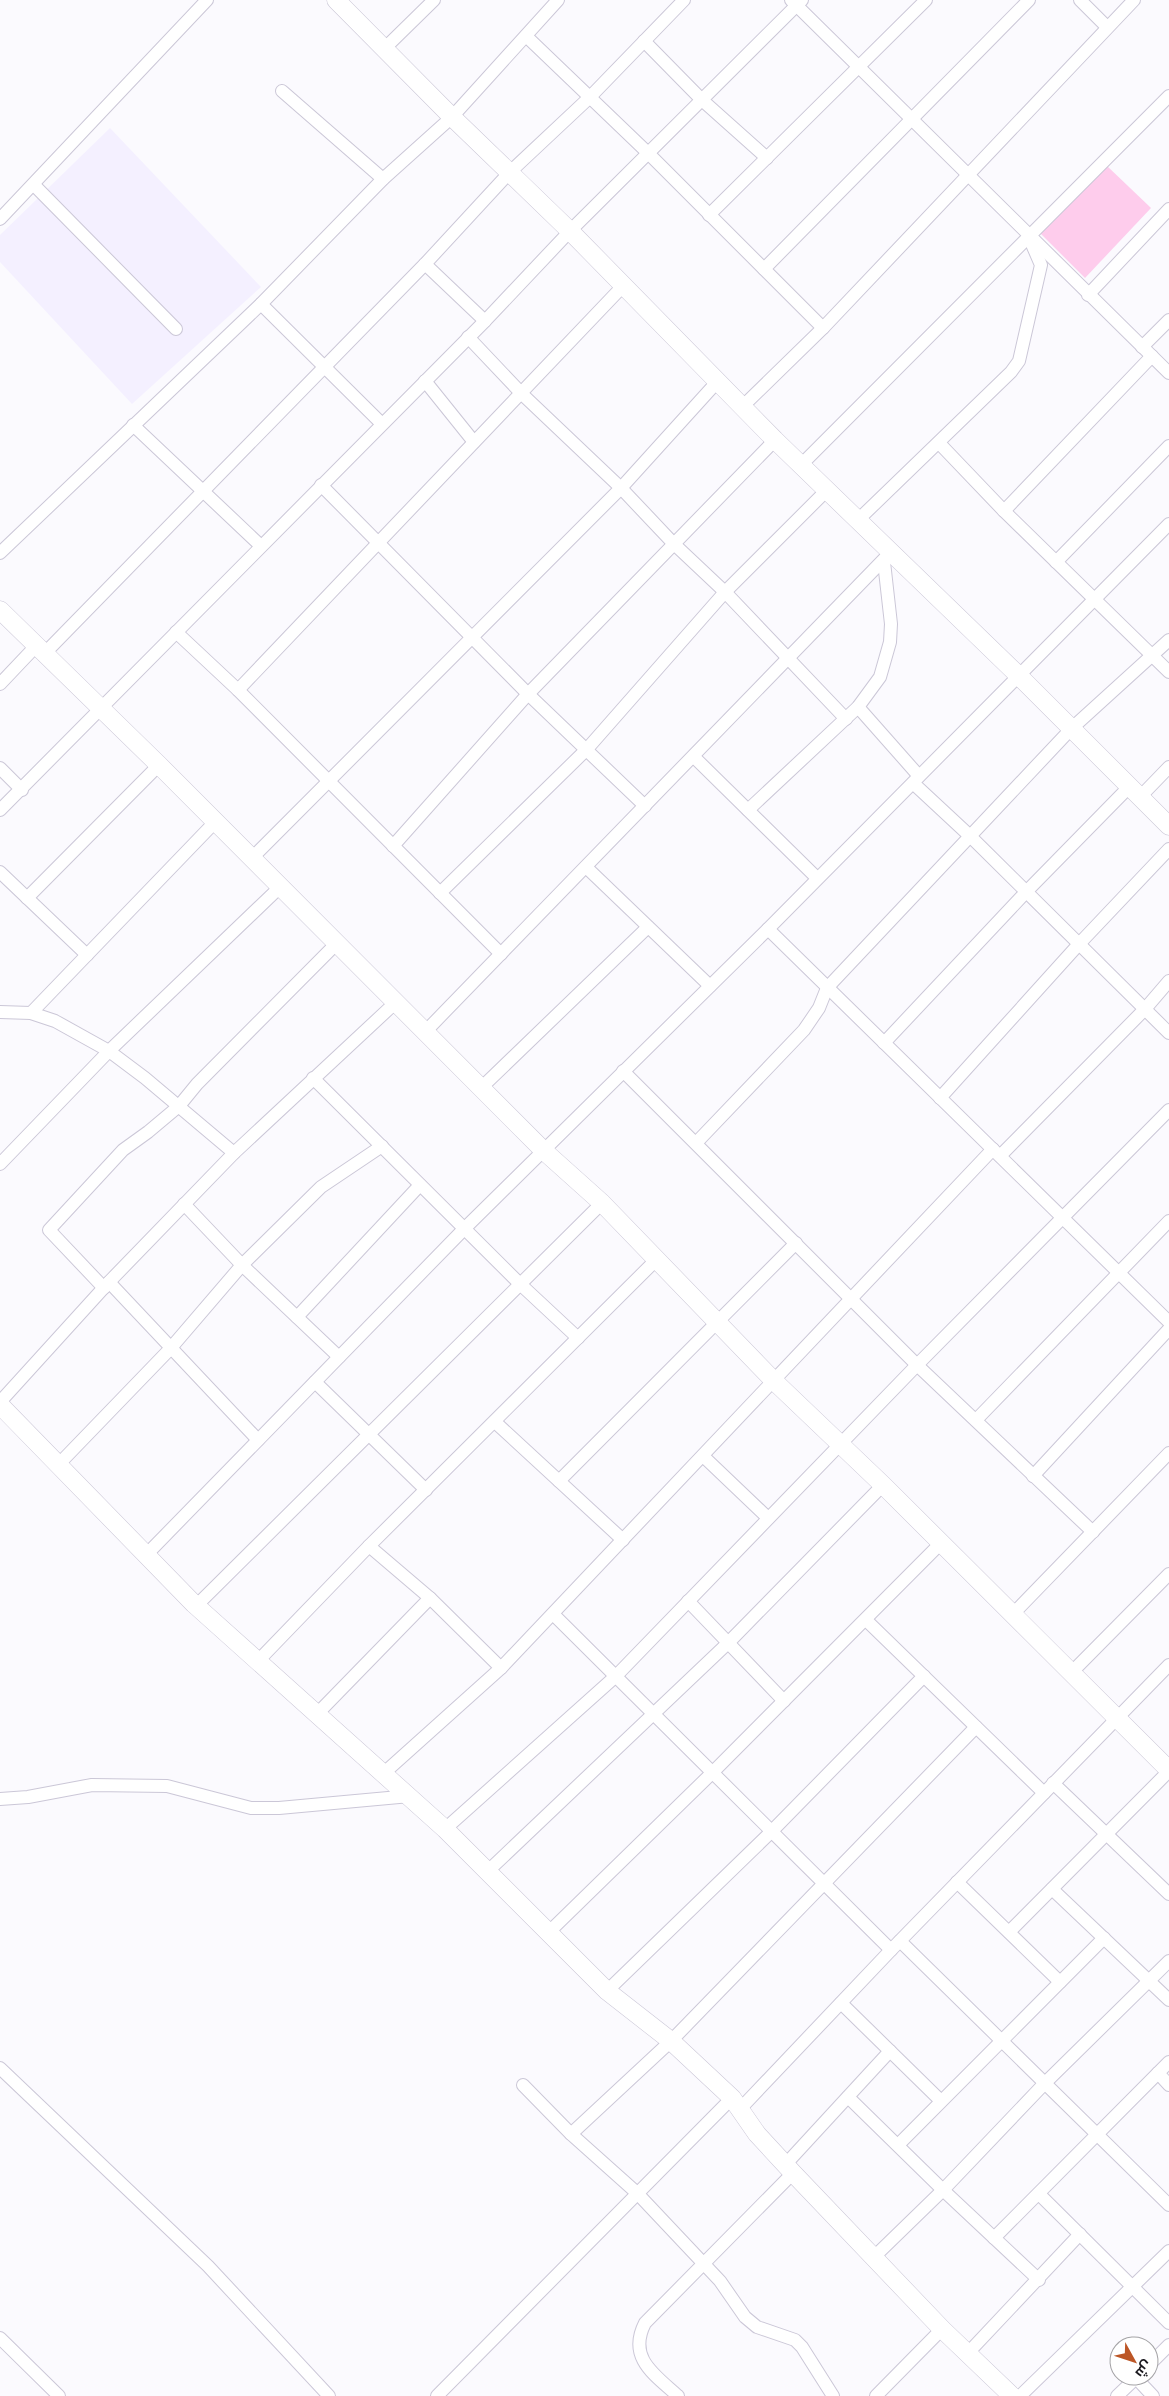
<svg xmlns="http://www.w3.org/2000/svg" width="1169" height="2396" font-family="Inter,Cairo,sans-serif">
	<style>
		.built { fill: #f4f0ff }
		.green { fill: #feccec }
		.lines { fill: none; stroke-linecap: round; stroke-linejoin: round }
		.street-casing { stroke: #cbc7d7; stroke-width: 14 }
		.secondary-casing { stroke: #cbc7d7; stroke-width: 19 }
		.street { stroke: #fff; stroke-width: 12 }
		.secondary { stroke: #fff; stroke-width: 18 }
	</style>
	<rect width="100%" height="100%" fill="#fbfafe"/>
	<!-- built -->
	<polygon class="built" points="110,128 261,287 132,404 0,262 0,235"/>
	<!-- green -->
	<polygon class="green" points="1106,165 1151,208 1085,278 1040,233"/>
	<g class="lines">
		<!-- street casing -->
		<g class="street-casing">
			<g id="street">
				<polyline points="791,0 1169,373"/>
				<polyline points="1080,0 1107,27"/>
				<polyline points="526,36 648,153 823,328"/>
				<polyline points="644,41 702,100 767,158"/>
				<polyline points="385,48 434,0"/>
				<polyline points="282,91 383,179"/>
				<polyline points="34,185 176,329"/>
				<polyline points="709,215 926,0"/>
				<polyline points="0,219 207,0"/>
				<polyline points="425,264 485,321"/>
				<polyline points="764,269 1029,0"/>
				<polyline points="1088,295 1169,209"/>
				<polyline points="261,304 382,424"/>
				<polyline points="468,337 522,394 621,488 673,543 725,592 846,719"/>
				<polyline points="1142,347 1169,320"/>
				<polyline points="425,381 474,442"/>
				<polyline points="742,407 823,328 1134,0"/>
				<polyline points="133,425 261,546"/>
				<polyline points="939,443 1004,511 1169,672"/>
				<polyline points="802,464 1169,96"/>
				<polyline points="321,485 528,694 645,806"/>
				<polyline points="1004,511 1152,356"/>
				<polyline points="858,520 1011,372 1019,361 1041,265 1031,242"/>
				<polyline points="0,553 261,304 383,179 452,117 558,0"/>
				<polyline points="1056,562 1169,446"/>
				<polyline points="176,632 238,690 501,954"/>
				<polyline points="44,654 425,264 510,172 590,97 684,0"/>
				<polyline points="0,684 36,646"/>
				<polyline points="238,690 623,286"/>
				<polyline points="858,707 919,776"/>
				<polyline points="694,757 817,878"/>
				<polyline points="0,768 22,790"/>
				<polyline points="913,783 970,836 1169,1033"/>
				<polyline points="1140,797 1169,767"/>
				<polyline points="0,810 485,321 570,231 802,0"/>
				<polyline points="748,810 858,707 880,677 890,642 891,624 884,562"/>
				<polyline points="393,846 528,694 775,440"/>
				<polyline points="251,859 621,488 717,382"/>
				<polyline points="586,867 710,986"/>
				<polyline points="0,872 87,955"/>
				<polyline points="440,893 587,749 725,592 827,490"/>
				<polyline points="27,898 159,765"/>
				<polyline points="768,929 1169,1322"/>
				<polyline points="0,1012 31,1013 55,1021 109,1051 145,1078 234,1153"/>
				<polyline points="31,1013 215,822"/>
				<polyline points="424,1033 891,552"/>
				<polyline points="884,1043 1026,892 1129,787"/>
				<polyline points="623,1071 917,1365 1093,1532"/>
				<polyline points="313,1078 519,1283 578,1338"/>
				<polyline points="481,1088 648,927"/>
				<polyline points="940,1098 1079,944 1169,849"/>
				<polyline points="696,1143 804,1030 819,1008 827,988 1071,729 1169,640"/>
				<polyline points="1000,1156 1145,1009 1169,981"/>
				<polyline points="0,1164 109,1051 279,888"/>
				<polyline points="184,1204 242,1265 339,1357"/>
				<polyline points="109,1282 258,1440"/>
				<polyline points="104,1288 49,1230 123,1150 148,1132 179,1106 197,1084 336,944"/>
				<polyline points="297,1317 420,1185"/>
				<polyline points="315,1382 426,1490"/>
				<polyline points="0,1402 109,1282 234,1153 395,1003"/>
				<polyline points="976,1420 1169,1221"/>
				<polyline points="495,1422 623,1540"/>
				<polyline points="703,1456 768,1518"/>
				<polyline points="58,1465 170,1349 242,1265 321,1187 382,1146"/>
				<polyline points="1033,1476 1169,1329"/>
				<polyline points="559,1481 796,1243"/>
				<polyline points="369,1546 430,1598 501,1668"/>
				<polyline points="147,1554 465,1228 768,929 1169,524"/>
				<polyline points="688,1601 784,1701"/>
				<polyline points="197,1605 602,1203"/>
				<polyline points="553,1614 891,1950"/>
				<polyline points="1012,1615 1169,1453"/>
				<polyline points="866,1620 1044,1793"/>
				<polyline points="259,1660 369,1546 656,1260"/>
				<polyline points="1072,1672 1169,1574"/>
				<polyline points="318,1713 430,1598"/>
				<polyline points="384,1773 501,1668 993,1149"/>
				<polyline points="1053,1783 1169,1894"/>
				<polyline points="0,1799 28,1797 92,1785 167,1786 251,1808 279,1808 410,1796"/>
				<polyline points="445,1829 616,1676 917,1365 1169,1110"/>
				<polyline points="488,1871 728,1643 883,1485"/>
				<polyline points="957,1882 1060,1982"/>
				<polyline points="1052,1889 1169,2000"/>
				<polyline points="1009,1932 1169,1771"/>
				<polyline points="548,1933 713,1772 940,1544"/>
				<polyline points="900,1941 1169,2205"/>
				<polyline points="607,1991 771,1832 924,1676"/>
				<polyline points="841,2003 941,2101"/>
				<polyline points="0,2068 208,2266 329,2396"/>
				<polyline points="1158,2073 1169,2085"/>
				<polyline points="523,2085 571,2134 637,2193 720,2281 745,2317 757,2327 795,2340 802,2347 833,2396"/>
				<polyline points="848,2097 943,2190 1039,2280"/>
				<polyline points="741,2108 891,1950 1169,1665"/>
				<polyline points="571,2134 671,2041 976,1727"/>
				<polyline points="898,2145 1104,1938"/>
				<polyline points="785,2165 890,2051"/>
				<polyline points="1040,2195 1169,2323"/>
				<polyline points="994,2238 1169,2062"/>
				<polyline points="873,2258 943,2190 1044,2084 1169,1961"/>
				<polyline points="0,2338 59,2396"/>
				<polyline points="968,2353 1080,2234"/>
				<polyline points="1149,2365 1169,2345"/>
				<polyline points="1136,2378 1153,2396"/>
				<polyline points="437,2396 732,2098"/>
				<path d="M 678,2396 C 655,2375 627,2358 645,2323 L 793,2173"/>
				<polyline points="876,2396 942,2329"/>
				<polyline points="1020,2396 1169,2251"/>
				<polyline points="1117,2396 1138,2376"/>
			</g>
		</g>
		<!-- secondary casing -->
		<g class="secondary-casing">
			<g id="secondary">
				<polyline points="336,0 452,117 570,231 775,440 1018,675 1169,826"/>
				<polyline points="0,610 159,765 544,1151 602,1203 774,1381 883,1485 1169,1770"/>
				<polyline points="0,1405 194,1604 445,1829 607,1991 671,2041 732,2098 757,2134 793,2173 942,2329 1012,2396"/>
			</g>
		</g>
		<!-- street -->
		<use href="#street" class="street"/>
		<!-- secondary -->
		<use href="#secondary" class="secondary"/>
	</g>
	<!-- north arrow -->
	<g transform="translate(1134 2361) rotate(130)"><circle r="24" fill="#ffffff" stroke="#a4a3a6"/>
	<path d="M0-4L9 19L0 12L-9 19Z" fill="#bc5626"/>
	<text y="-8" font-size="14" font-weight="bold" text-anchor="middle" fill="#1c1a20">ش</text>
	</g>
</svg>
